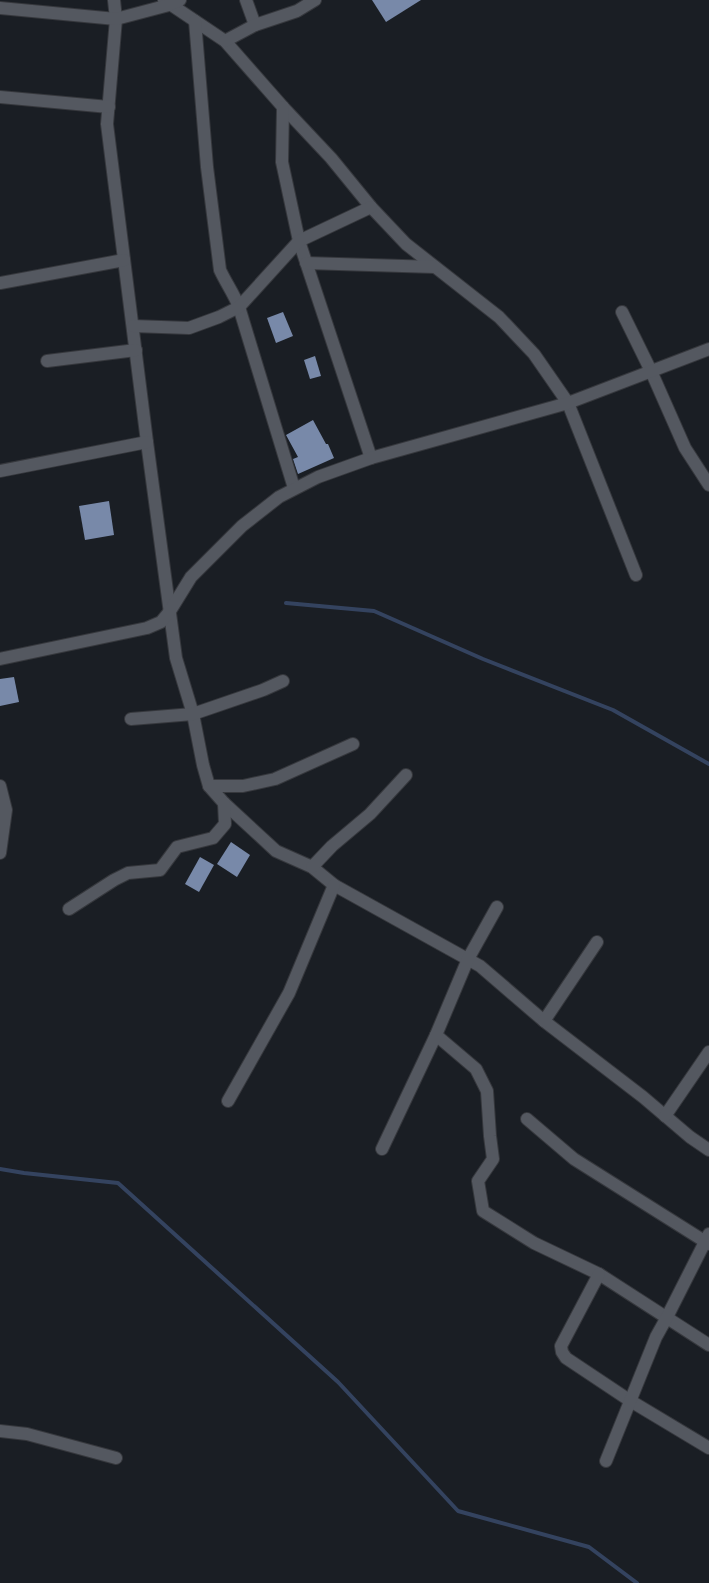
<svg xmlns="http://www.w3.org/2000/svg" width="709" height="1583" font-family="Raleway,sans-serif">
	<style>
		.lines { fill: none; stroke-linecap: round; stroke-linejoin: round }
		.stream { stroke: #34435f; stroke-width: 4 }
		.building { fill: #7889a9 }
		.street-casing { stroke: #36383d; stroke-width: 14 }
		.street { stroke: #545860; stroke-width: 12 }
	</style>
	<rect width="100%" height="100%" fill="#1a1e24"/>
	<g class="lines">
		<!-- stream -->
		<g class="stream">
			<polyline points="286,603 374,611 483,659 613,710 709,764"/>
			<polyline points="0,1169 24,1173 118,1183 338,1382 458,1511 589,1547 637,1583"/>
		</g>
	</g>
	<!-- building -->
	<g class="building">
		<polygon points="372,0 421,0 386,22"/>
		<polygon points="283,312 293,336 276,343 267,318"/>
		<polygon points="315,356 321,376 310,379 304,360"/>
		<polygon points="313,420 326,444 328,444 334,458 298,474 293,459 298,457 286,435"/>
		<polygon points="109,501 114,535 85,540 79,506"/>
		<polygon points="14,677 19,702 0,706 0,679"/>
		<polygon points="231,842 250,855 237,877 217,864"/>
		<polygon points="200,857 214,865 199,892 185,884"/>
	</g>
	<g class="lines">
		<!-- street casing -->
		<g class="street-casing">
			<g id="street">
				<polyline points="114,0 116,19 107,124 147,442 176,658 193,714 203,765 209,786 224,803 276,851 312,867 334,885 480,966 544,1021 643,1097 690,1137 709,1150"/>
				<polyline points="164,0 225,41 283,107 331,158 371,207 406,244 499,317 534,354 568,403 636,575"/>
				<polyline points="246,0 255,25"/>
				<polyline points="0,8 116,19 169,5 180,0"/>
				<path d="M 195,21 L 207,167 L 220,270 C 226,283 234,294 239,307 L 294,488"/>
				<polyline points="225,41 255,25 297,11 315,0"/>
				<polyline points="0,97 109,107"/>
				<polyline points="283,107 282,162 299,241 371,458"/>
				<polyline points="306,263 435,267"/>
				<polyline points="0,283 124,260"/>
				<polyline points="622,312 651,371 685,448 709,485"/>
				<polyline points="133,326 189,328 219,317 239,307 299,241 371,207"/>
				<polyline points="47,361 136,350"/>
				<polyline points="0,471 147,442"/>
				<polyline points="0,659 147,628 161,622 170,611 191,577 242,526 279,497 318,477 371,458 568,403 709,349"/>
				<polyline points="131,719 193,714 263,690 283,681"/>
				<polyline points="0,786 6,810 0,853"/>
				<polyline points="209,786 243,786 275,779 353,744"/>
				<polyline points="312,867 332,846 370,814 406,775"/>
				<polyline points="69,909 114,880 128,873 160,870 177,847 213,838 225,824 224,803"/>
				<polyline points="544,1021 597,942"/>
				<polyline points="436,1035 476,1069 487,1091 490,1136 493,1159 478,1181 483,1211 534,1243 599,1274 709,1345"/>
				<polyline points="228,1101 289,993 334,885"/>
				<polyline points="665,1116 709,1052"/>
				<polyline points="527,1119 574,1159 709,1244"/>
				<polyline points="382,1149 436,1035 468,959 497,907"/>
				<polyline points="599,1274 561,1346 562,1352 566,1358 629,1400 709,1448"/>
				<polyline points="0,1431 27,1434 116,1458"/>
				<polyline points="606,1461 656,1337 666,1319 709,1234"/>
			</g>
		</g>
		<!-- street -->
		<use href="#street" class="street"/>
	</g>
</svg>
